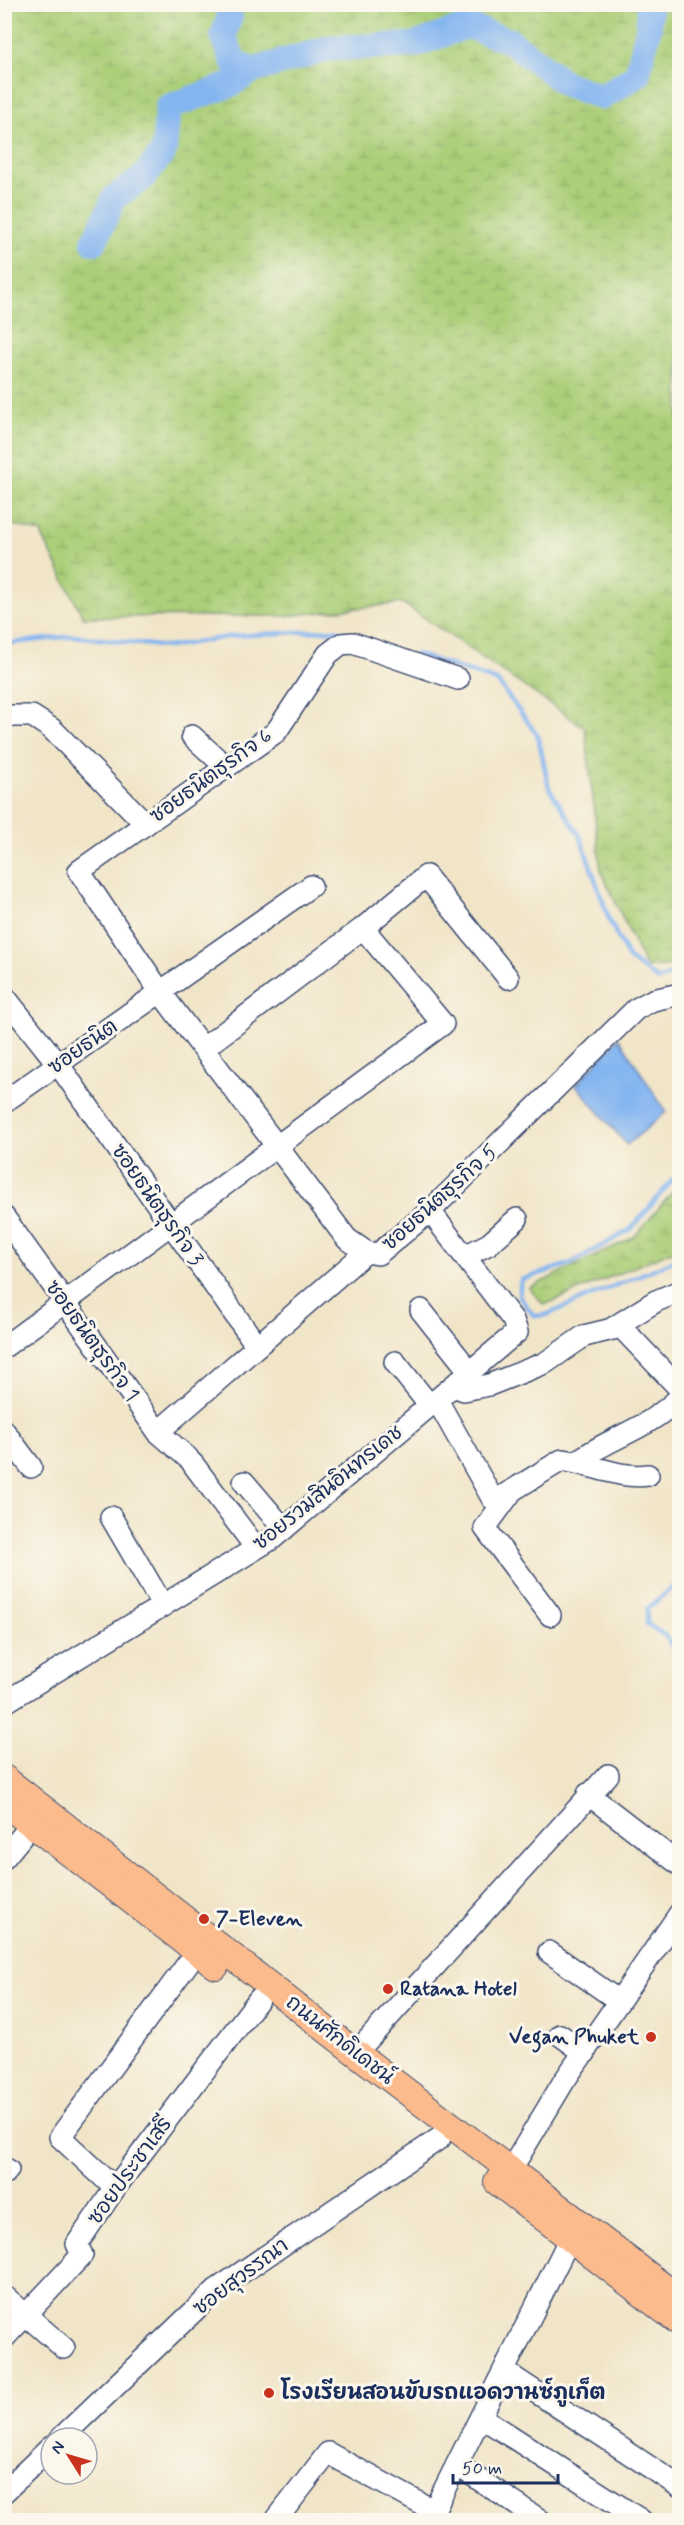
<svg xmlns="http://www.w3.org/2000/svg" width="684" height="2525" font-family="Mynerve,'Playpen Sans Thai',sans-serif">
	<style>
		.wetland { fill: url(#wetland-marsh); stroke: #647f6c; stroke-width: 1.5 }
		.water { fill: #84b5f0; stroke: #5072a7; stroke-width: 1.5 }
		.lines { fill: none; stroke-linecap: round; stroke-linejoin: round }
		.stream { stroke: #84b5f0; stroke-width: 4.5 }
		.river { stroke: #84b5f0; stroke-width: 26 }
		.minor-casing { stroke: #3b4a6e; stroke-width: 24 }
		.major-casing { stroke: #3b4a6e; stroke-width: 28 }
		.minor { stroke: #fff; stroke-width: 21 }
		.major { stroke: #fbbb8d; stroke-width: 26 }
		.poi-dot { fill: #c8321e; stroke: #fbf7ec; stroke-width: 2 }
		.labels { text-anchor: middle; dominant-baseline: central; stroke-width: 6; stroke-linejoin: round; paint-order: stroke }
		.street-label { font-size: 21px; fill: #1b2f5e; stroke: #fbf7ec }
		.poi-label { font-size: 21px; font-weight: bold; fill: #1b2f5e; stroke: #fbf7ec; text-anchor: start }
	</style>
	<defs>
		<pattern id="wetland-marsh" width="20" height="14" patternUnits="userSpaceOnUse" patternTransform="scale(1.5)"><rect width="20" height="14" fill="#accf79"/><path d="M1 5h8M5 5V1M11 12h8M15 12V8" fill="none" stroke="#93b26b"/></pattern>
	</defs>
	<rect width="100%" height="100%" fill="#fbf7ec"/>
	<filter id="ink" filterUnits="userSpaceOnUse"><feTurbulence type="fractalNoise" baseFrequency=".0167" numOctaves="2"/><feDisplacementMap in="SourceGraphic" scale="12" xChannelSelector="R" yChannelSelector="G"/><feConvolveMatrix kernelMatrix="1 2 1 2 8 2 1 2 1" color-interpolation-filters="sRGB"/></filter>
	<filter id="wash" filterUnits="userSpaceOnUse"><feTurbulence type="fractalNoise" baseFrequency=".008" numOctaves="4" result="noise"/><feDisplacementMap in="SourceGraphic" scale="24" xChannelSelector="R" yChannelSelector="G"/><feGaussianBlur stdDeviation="1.35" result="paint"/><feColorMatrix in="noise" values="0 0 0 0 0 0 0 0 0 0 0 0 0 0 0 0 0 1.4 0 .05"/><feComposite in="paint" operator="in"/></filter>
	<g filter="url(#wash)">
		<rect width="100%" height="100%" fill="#f1e5c8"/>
		<!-- wetland -->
		<g class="wetland">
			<polygon points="4,5 679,5 679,964 646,968 601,871 585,728 402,603 287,616 83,617 40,532 5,523"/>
			<polygon points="679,1184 679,1248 544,1305 529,1288 634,1237"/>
		</g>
		<!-- water -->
		<polygon class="water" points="619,1038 666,1112 627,1145 576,1085"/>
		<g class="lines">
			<!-- stream -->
			<g class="stream">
				<polyline points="4,644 74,636 168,647 233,636 334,630 347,634"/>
				<polyline points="416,654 497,681 538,736 549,788 580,836 610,922 629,959 658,980 680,971"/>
				<polyline points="680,1171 631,1229 572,1263 521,1280 519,1296 534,1316 546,1315 680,1258"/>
				<polyline points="680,1581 647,1609 647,1624 667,1637 680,1661"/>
			</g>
			<!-- river -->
			<g class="river">
				<polyline points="227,4 230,17 223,35 234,62 252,71 329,48 414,45 467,26 510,41 566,84 602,97 637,75 649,27 649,4"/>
				<polyline points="94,242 115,197 142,179 164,151 168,107 230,85 252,71"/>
			</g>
		</g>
	</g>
	<g filter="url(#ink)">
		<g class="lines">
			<!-- minor casing -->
			<g class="minor-casing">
				<g id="minor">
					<polyline points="458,679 353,643 341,644 328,654 276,732 79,871 161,993 347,1239 366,1252 378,1254 430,1211 636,1009 653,1000 680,994"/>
					<polyline points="4,716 32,716 52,729 146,824"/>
					<polyline points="192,736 226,767"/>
					<polyline points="4,996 58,1064 257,1346"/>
					<polyline points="205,1047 363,928 426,876 508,978"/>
					<polyline points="4,1102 311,886"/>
					<polyline points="4,1217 158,1432 188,1458"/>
					<polyline points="461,1251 467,1255 489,1244 517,1219"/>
					<polyline points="421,1310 470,1372"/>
					<polyline points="613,1328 656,1301 680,1291"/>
					<polyline points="4,1347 443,1024 363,928"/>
					<polyline points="395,1362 430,1406"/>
					<polyline points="453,1386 464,1390 489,1385 545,1363 584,1336 621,1327 680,1389"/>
					<path d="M 437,1400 L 492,1498 L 498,1499 L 562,1460 C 591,1464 619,1479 648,1475"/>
					<polyline points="4,1431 31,1467"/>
					<polyline points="158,1432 366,1252"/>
					<path d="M 576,1462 C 612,1436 647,1430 680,1397"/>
					<polyline points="193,1464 256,1548"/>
					<polyline points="244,1482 284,1529"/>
					<polyline points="512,1491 485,1528 550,1615"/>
					<polyline points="111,1517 163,1606"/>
					<polyline points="4,1703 273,1538 517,1332 513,1320 430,1211"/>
					<polyline points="588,1794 680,1865"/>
					<polyline points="4,1858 32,1824"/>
					<polyline points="549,1952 619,2001"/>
					<polyline points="560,2035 585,2053"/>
					<polyline points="356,2053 608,1775"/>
					<polyline points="510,2171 564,2081 680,1913"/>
					<polyline points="4,2174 8,2170"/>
					<polyline points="115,2188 60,2137 197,1951"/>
					<polyline points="4,2296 64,2348"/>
					<polyline points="4,2338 82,2255 77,2244 115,2188 259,1999"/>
					<polyline points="504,2371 680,2487"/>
					<polyline points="481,2417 641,2520"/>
					<polyline points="61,2438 216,2290 440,2138"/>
					<polyline points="457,2465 540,2520"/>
					<polyline points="4,2492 51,2447"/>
					<polyline points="276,2520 328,2453 434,2511"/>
					<polyline points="429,2520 569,2240 579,2227"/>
				</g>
			</g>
			<!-- major casing -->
			<g class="major-casing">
				<g id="major">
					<polyline points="4,1778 356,2053 680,2299"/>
					<polyline points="4,1803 216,1966"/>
					<polyline points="497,2182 680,2323"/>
				</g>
			</g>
			<!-- minor -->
			<use href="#minor" class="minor"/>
			<!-- major -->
			<use href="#major" class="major"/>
		</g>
	</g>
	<!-- markers -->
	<g class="poi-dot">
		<circle cx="204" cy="1919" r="6"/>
		<circle cx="388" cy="1989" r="6"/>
		<circle cx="651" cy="2037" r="6"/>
		<circle cx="269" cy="2393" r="6"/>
	</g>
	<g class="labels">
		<!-- street labels -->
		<g class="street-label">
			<text transform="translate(211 776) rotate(-36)">ซอยธนิตธุรกิจ 6</text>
			<text transform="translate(83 1047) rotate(-35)">ซอยธนิต</text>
			<text transform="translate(440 1198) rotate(-42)">ซอยธนิตธุรกิจ 5</text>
			<text transform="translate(157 1205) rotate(55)">ซอยธนิตธุรกิจ 3</text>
			<text transform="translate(92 1341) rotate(54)">ซอยธนิตธุรกิจ 1</text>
			<text transform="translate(328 1488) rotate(-39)">ซอยรวมสินอินทรเดช</text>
			<text transform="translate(340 2040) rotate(38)">ถนนศักดิเดชน์</text>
			<text transform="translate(130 2171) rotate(-54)">ซอยประชาเสรี</text>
			<text transform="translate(241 2277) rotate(-37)">ซอยสุวรรณา</text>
		</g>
		<!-- poi labels -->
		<g class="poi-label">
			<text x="216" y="1919">7-Eleven</text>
			<text x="400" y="1989">Ratana Hotel</text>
			<text x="639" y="2037" text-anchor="end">Vegan Phuket</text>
			<text x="281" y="2393">โรงเรียนสอนขับรถแอดวานซ์ภูเก็ต</text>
		</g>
	</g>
	<!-- margin -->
	<rect width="684" height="2525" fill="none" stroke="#fbf7ec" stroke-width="24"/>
	<!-- north arrow -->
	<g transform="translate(69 2456) rotate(307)"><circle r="28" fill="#fbf7ec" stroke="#a1a7b3" stroke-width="1.5"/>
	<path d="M0-4.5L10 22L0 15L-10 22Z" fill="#c8321e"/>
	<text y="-9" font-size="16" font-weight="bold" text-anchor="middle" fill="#1b2f5e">N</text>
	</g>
	<!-- scale -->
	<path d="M453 2474v9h105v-9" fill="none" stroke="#1b2f5e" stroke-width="3"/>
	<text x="462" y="2474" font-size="18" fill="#1b2f5e" stroke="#fbf7ec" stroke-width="4.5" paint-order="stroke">50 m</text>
</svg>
